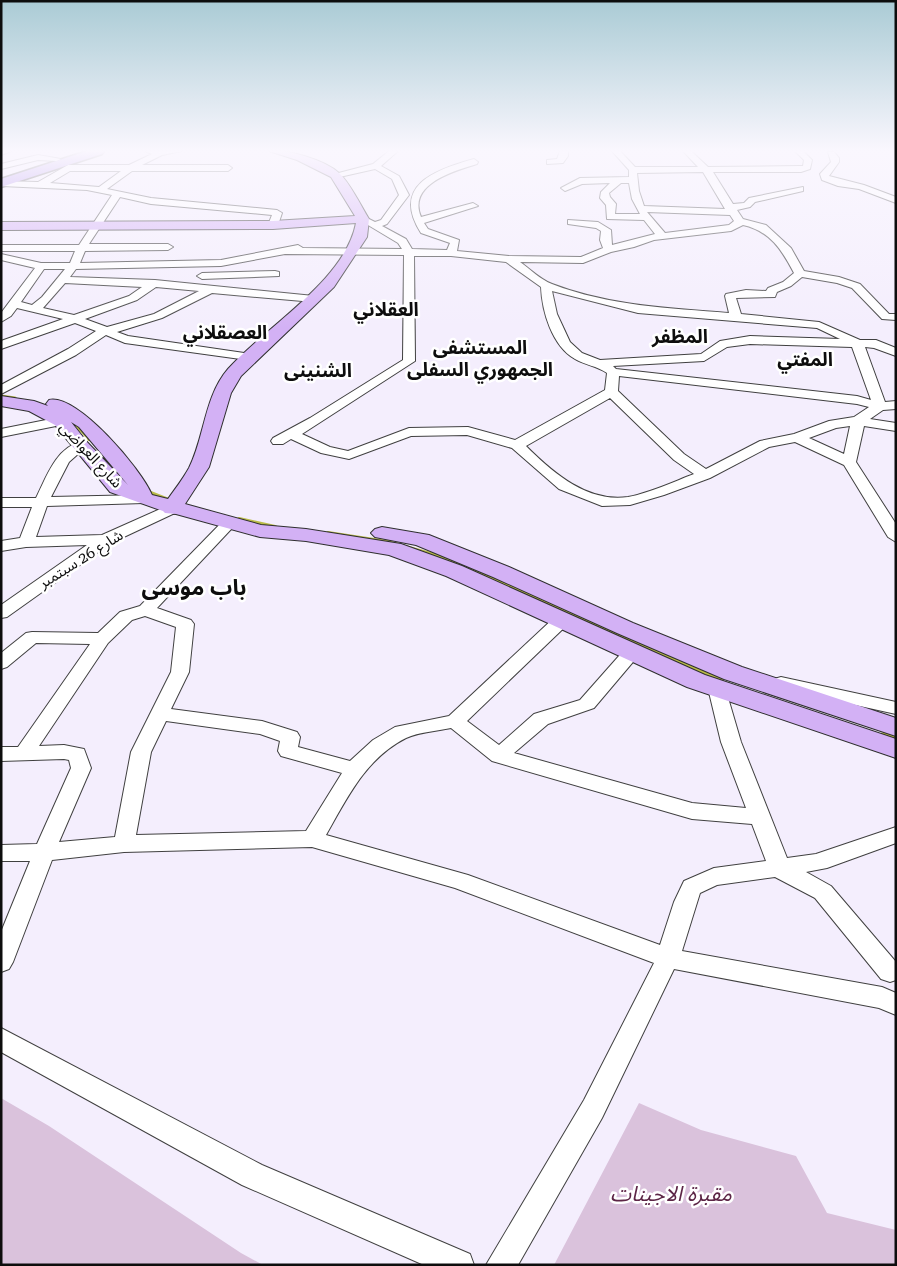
<svg xmlns="http://www.w3.org/2000/svg" width="897" height="1266" font-family="'Roboto Serif','Noto Sans Arabic',serif">
	<style>
		.cemetery { fill: #dac2dc }
		.lines { fill: none; stroke-linecap: round; stroke-linejoin: round }
		.stream-far2 { stroke: #bbbc49; stroke-width: 3 }
		.stream-far1 { stroke: #bbbc49; stroke-width: 4 }
		.stream { stroke: #bbbc49; stroke-width: 5 }
		.minor-casing { stroke: #404040; stroke-width: 2 }
		.secondary-casing { stroke: #2f2f2f; stroke-width: 2 }
		.primary-casing { stroke: #1e1e1e; stroke-width: 3 }
		.minor { fill: #fff; fill-rule: evenodd }
		.secondary { fill: #d3b1f5; fill-rule: evenodd }
		.primary { fill: #9e74e7; fill-rule: evenodd }
		.labels { text-anchor: middle; dominant-baseline: central; stroke-width: 5; stroke-linejoin: round; paint-order: stroke }
		.far-street-label { font-size: 15px; fill: #0d0d0d; stroke: #fff }
		.far-district-label { font-size: 19px; font-weight: bold; fill: #0d0d0d; stroke: #fff }
		.near-park-label { font-size: 21px; font-style: italic; fill: #5c2546; stroke: #fff }
		.district-label { font-size: 22px; font-weight: bold; fill: #0d0d0d; stroke: #fff }
	</style>
	<rect width="100%" height="100%" fill="#f4eefd"/>
	<!-- cemetery -->
	<g class="cemetery">
		<polygon points="1,1098 49,1126 241,1253 263,1265 1,1265"/>
		<polygon points="639,1103 701,1130 796,1156 827,1213 896,1230 896,1265 554,1265"/>
	</g>
	<g class="lines">
		<!-- stream-far2 -->
		<g class="stream-far2">
			<polyline points="1,396 15,398"/>
			<polyline points="74,423 87,437"/>
		</g>
		<!-- stream-far1 -->
		<g class="stream-far1">
			<polyline points="86,435 89,439"/>
			<polyline points="146,491 169,500"/>
			<polyline points="239,519 275,527"/>
			<polyline points="328,533 387,542 445,558 641,646"/>
		</g>
		<!-- stream -->
		<g class="stream">
			<polyline points="639,644 721,681"/>
			<polyline points="882,735 896,738"/>
		</g>
		<!-- minor casing -->
		<g class="minor-casing">
			<g id="minor">
				<polygon points="1,151 12,151 1,155"/>
				<path d="M 145,151 L 182,151 L 162,155 L 142,165 L 228,165 L 232,168 L 228,171 L 132,171 L 107,189 L 151,198 L 277,210 L 282,213 L 278,225 L 273,228 L 268,225 L 272,215 L 151,204 L 120,197 L 89,244 L 168,244 L 173,247 L 168,250 L 85,251 L 80,263 L 221,260 L 298,245 L 303,248 L 402,249 L 398,243 L 358,219 L 363,216 L 375,222 L 381,220 L 399,195 L 392,179 L 375,169 L 335,178 L 331,175 L 373,164 L 389,151 L 398,151 L 381,166 L 399,176 L 409,195 L 387,224 L 382,226 L 406,239 L 412,249 L 447,250 L 450,243 L 421,233 C 391,186 434,170 474,159 L 478,162 L 477,164 C 454,171 407,184 421,217 L 473,203 L 478,206 L 424,223 L 428,229 L 459,240 L 457,251 L 509,256 L 581,257 L 603,248 L 600,240 L 601,231 L 596,228 L 568,224 L 568,220 L 598,222 L 611,230 L 612,245 L 655,234 L 644,220 L 607,219 L 606,205 L 600,198 L 601,192 L 610,183 L 582,184 L 565,191 L 561,188 L 580,178 L 629,177 L 629,170 L 612,151 L 620,151 L 635,167 L 698,167 L 683,151 L 691,151 L 708,167 L 800,166 L 803,166 L 804,160 L 795,151 L 803,151 L 812,160 L 810,169 L 801,172 L 713,172 L 733,204 L 744,203 L 749,198 L 803,187 L 803,191 L 755,202 L 750,207 L 737,210 L 743,219 L 766,225 L 791,248 L 804,271 L 839,277 L 860,284 L 889,314 L 896,314 L 896,320 L 882,319 L 852,288 L 837,283 L 802,277 L 791,286 L 777,292 L 775,297 L 736,298 L 741,314 L 819,322 L 860,340 L 876,340 L 896,348 L 896,356 L 874,348 L 865,347 L 885,402 L 896,401 L 896,409 L 883,410 L 870,419 L 896,423 L 896,431 L 864,426 L 856,462 L 896,524 L 896,542 L 888,537 L 844,465 L 795,442 L 769,447 L 710,478 L 664,495 L 630,505 L 602,506 L 559,489 L 512,448 L 467,435 L 411,436 L 349,459 L 321,453 L 291,439 L 283,444 L 273,444 L 271,441 L 273,438 L 310,418 L 403,360 L 404,255 L 285,254 L 221,266 L 76,269 L 70,277 L 155,280 L 314,296 L 320,299 L 314,302 L 212,293 L 162,318 L 117,332 L 128,336 L 251,354 L 257,358 L 255,361 L 125,343 L 106,335 L 76,355 L 1,394 L 1,385 L 68,349 L 96,331 L 75,323 L 1,349 L 1,341 L 63,319 L 17,308 L 11,316 L 1,322 L 1,313 L 35,268 L 1,260 L 1,254 L 41,263 L 70,263 L 75,251 L 1,251 L 1,245 L 79,245 L 112,195 L 87,190 L 2,186 L 1,181 L 38,182 L 68,165 L 129,165 L 152,154 ZM 70,171 L 121,171 L 99,187 L 50,183 ZM 703,172 L 725,209 L 644,206 L 639,191 L 637,173 ZM 621,183 L 629,183 L 632,199 L 640,214 L 615,214 L 616,204 L 610,197 L 609,193 ZM 647,212 L 730,215 L 734,221 L 729,225 L 665,233 ZM 743,225 C 770,231 782,250 794,273 L 783,282 L 768,288 L 766,291 L 746,290 L 726,294 L 725,296 L 729,313 C 669,308 609,306 552,284 C 541,280 530,269 520,262 L 583,263 L 611,252 L 634,247 L 654,240 L 731,231 ZM 414,256 L 451,256 L 506,262 L 541,287 C 542,311 552,346 575,359 C 585,365 597,366 607,373 L 605,390 L 515,440 L 468,427 L 409,428 L 348,451 L 330,447 L 302,434 L 415,361 ZM 44,269 L 65,269 L 42,297 L 32,305 L 21,302 ZM 65,283 L 142,287 L 129,296 L 74,315 L 43,308 ZM 156,287 L 199,291 L 154,314 L 107,327 L 85,319 L 137,300 ZM 552,291 L 638,313 L 817,328 L 840,339 L 750,336 L 720,341 L 701,354 L 600,360 L 582,353 L 570,342 L 557,314 ZM 750,344 L 852,347 L 871,400 L 857,396 L 616,369 L 613,366 L 704,361 L 727,347 ZM 619,376 L 857,404 L 869,407 L 854,417 L 829,421 L 794,434 L 760,441 L 706,469 L 684,454 L 618,391 ZM 610,398 L 674,460 L 694,474 C 673,482 650,493 628,497 C 588,503 553,473 526,446 ZM 850,426 L 844,454 L 809,438 L 836,428 Z"/>
				<polygon points="560,151 568,151 568,156 563,163 547,164 547,160 557,159"/>
				<polygon points="828,152 834,152 839,158 839,162 829,176 864,185 896,197 896,203 859,189 838,186 822,180 820,174 831,162"/>
				<polygon points="38,155 61,159 57,161 38,160 1,169 1,164"/>
				<polygon points="275,271 279,272 279,276 202,279 197,276 202,273"/>
				<polygon points="61,417 66,418 68,421 66,424 1,437 1,429"/>
				<path d="M 80,442 L 87,446 L 69,462 L 51,497 L 144,495 L 151,499 L 144,503 L 47,506 L 36,537 L 102,535 L 167,506 L 172,504 L 180,509 L 177,512 L 111,543 L 7,617 L 1,618 L 1,605 L 87,545 L 26,547 L 1,551 L 1,541 L 20,538 L 32,507 L 1,507 L 1,498 L 36,498 C 46,478 56,448 80,442 Z"/>
				<path d="M 230,517 L 238,522 L 235,525 L 157,608 L 191,620 L 194,624 L 189,672 L 171,709 L 262,721 L 297,732 L 300,737 L 298,747 L 350,761 L 373,740 L 395,727 L 449,716 L 556,616 L 568,616 L 571,620 L 568,624 L 467,721 L 499,745 L 534,714 L 580,700 L 626,648 L 638,648 L 641,652 L 638,656 L 594,708 L 548,724 L 514,753 L 692,803 L 746,808 L 721,742 L 708,688 L 710,684 L 717,682 L 724,684 L 741,742 L 787,858 L 816,854 L 896,827 L 896,843 L 827,868 L 806,872 L 831,886 L 896,962 L 896,980 L 890,982 L 881,979 L 815,898 L 775,877 L 717,885 L 700,893 L 682,951 L 882,987 L 896,993 L 896,1015 L 879,1008 L 674,969 L 602,1118 L 518,1265 L 486,1265 L 584,1100 L 654,963 L 455,888 L 312,847 L 124,852 L 52,860 L 13,962 L 9,969 L 1,972 L 1,932 L 30,861 L 1,861 L 1,845 L 37,844 L 71,768 L 69,760 L 64,759 L 1,761 L 1,747 L 18,747 L 90,644 L 36,643 L 7,667 L 1,669 L 1,653 L 26,633 L 32,632 L 98,633 L 120,612 L 140,606 L 225,519 ZM 145,616 L 176,627 L 171,672 L 131,752 L 115,837 L 59,842 L 91,768 L 84,749 L 64,745 L 39,746 L 108,643 L 132,620 ZM 166,721 L 260,734 L 280,741 L 278,751 L 281,756 L 342,773 L 306,831 L 136,835 L 151,752 ZM 451,728 L 492,761 L 692,819 L 752,824 L 766,861 L 714,868 L 684,881 L 674,902 L 660,945 L 468,875 L 326,835 C 347,798 366,758 406,738 C 419,732 437,731 451,728 Z"/>
				<polygon points="781,677 896,702 896,714 774,687 772,683 774,679"/>
				<polygon points="1,1028 262,1165 470,1254 474,1265 424,1265 242,1185 1,1052"/>
			</g>
		</g>
		<!-- secondary casing -->
		<g class="secondary-casing">
			<g id="secondary">
				<path d="M 269,151 C 288,149 325,160 339,173 C 350,183 361,206 369,219 L 367,237 L 334,287 L 241,376 L 231,393 L 209,467 L 185,504 L 261,525 L 306,529 L 401,544 L 462,566 L 705,675 L 896,739 L 896,758 L 687,687 L 446,576 L 389,555 L 306,541 L 260,537 L 176,514 L 165,513 L 163,511 L 110,492 L 55,425 L 29,411 L 1,406 L 1,396 L 34,401 L 48,406 L 46,404 L 49,400 C 77,393 142,470 152,495 L 168,499 C 175,489 183,479 189,468 C 205,436 204,397 228,369 C 265,327 345,281 356,223 L 273,229 L 1,230 L 1,222 L 273,221 L 355,216 L 331,177 L 297,160 ZM 71,422 L 79,427 L 128,485 L 87,442 Z"/>
				<polygon points="382,527 429,535 509,567 633,623 742,667 896,718 896,736 724,679 617,633 493,577 416,545 375,537 371,533 375,529"/>
			</g>
		</g>
		<!-- primary casing -->
		<g class="primary-casing">
			<polygon id="primary" points="87,151 104,151 102,154 1,187 1,179"/>
		</g>
		<!-- minor -->
		<use href="#minor" class="minor"/>
		<!-- secondary -->
		<use href="#secondary" class="secondary"/>
		<!-- primary -->
		<use href="#primary" class="primary"/>
	</g>
	<!-- sky -->
	<linearGradient id="sky" x2="0" y2="1"><stop stop-color="#aacbd5"/><stop offset="0.46" stop-color="#faf7fe"/><stop offset="1" stop-color="#faf7fe" stop-opacity="0"/></linearGradient>
	<rect width="897" height="328" fill="url(#sky)"/>
	<g class="labels">
		<!-- far-street labels -->
		<g class="far-street-label">
			<text transform="translate(91 455) rotate(47)">شارع العواضي</text>
			<text transform="translate(81 559) rotate(-32)">شارع 26 سبتمبر</text>
		</g>
		<!-- far-district labels -->
		<g class="far-district-label">
			<text x="386" y="309">العقلاني</text>
			<text x="225" y="332">العصقلاني</text>
			<text x="680" y="336">المظفر</text>
			<text x="480" y="347">المستشفى<tspan x="480" dy="22">الجمهوري السفلى</tspan></text>
			<text x="805" y="359">المفتي</text>
			<text x="318" y="370">الشنينى</text>
		</g>
		<!-- near-park labels -->
		<g class="near-park-label">
			<text x="671" y="1194">مقبرة الاجينات</text>
		</g>
		<!-- district labels -->
		<g class="district-label">
			<text x="194" y="587">باب موسى</text>
		</g>
	</g>
	<!-- border -->
	<rect width="897" height="1266" fill="none" stroke="#0d0d0d" stroke-width="5"/>
</svg>
